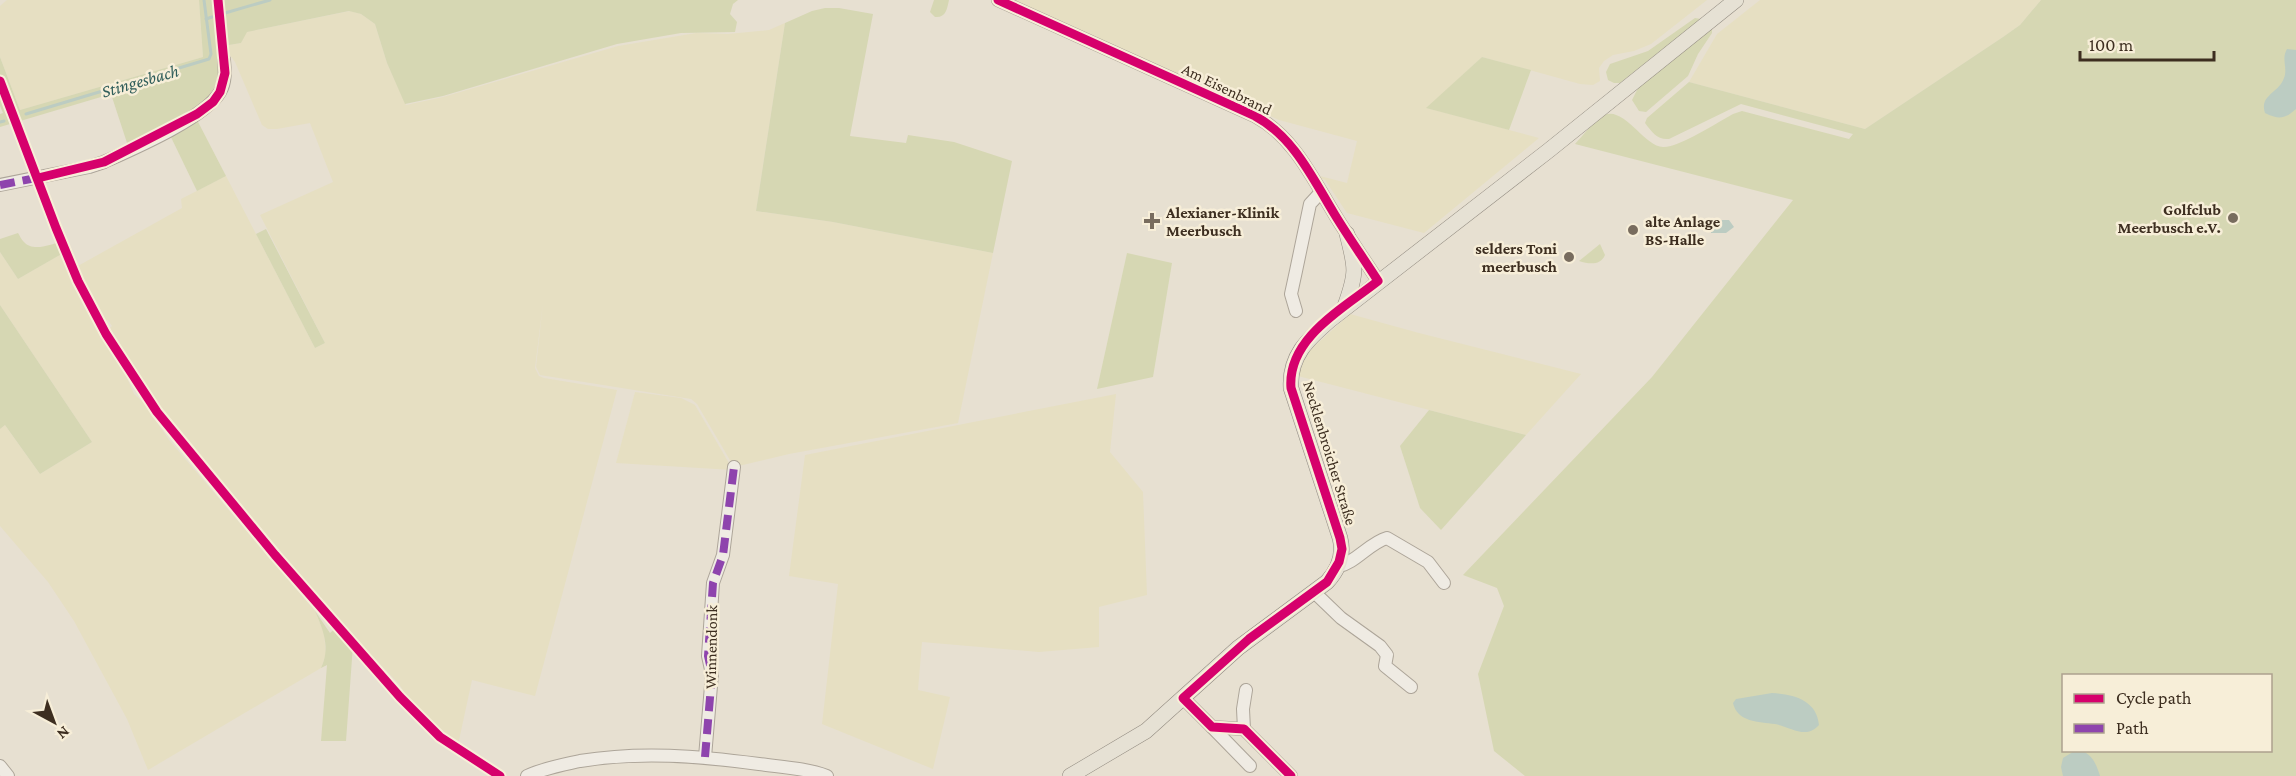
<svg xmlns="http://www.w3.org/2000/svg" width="2296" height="776" font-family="'Crimson Pro',serif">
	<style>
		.farmland { fill: #e6dfc2 }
		.green { fill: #d6d7b3; fill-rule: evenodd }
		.water { fill: #bcccc2 }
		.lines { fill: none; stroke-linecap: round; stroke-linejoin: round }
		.stream { stroke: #bcccc2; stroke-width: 3 }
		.minor-casing { stroke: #ada599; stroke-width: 14 }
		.major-casing { stroke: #928b80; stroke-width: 16 }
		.minor { stroke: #efebe3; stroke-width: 12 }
		.major { stroke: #e6e1d4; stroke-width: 15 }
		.quiet { stroke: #8e44ad; stroke-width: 8; stroke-dasharray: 15 8; stroke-linecap: butt }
		.cycleway-casing { stroke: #f7eed8; stroke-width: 13 }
		.cycleway { stroke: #d6006c; stroke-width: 9 }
		.poi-dot { fill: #786c5e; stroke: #f7eed8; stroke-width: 2 }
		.labels { text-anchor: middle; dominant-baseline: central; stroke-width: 5; stroke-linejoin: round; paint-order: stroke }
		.street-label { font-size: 16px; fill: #3d2e20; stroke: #f7eed8 }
		.poi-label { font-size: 16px; font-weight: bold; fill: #3d2e20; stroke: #f7eed8; text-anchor: end }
		.water-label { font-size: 18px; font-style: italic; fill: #2f5d5a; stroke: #f7eed8 }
	</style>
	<rect width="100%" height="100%" fill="#e7e0d1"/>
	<!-- farmland -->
	<g class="farmland">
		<polygon points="7,0 199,0 203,57 20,110 0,57 0,6"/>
		<polygon points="1014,0 1707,0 1651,44 1634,51 1613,55 1604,61 1599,68 1600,81 1593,85 1580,84 1482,57 1427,108 1539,138 1424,233 1347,213 1325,180 1322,179 1320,176 1347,183 1357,141 1279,120"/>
		<polygon points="1760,0 2041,0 2020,25 2003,37 1865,129 1689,82 1717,34"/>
		<polygon points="350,11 361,14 375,24 387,63 406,105 443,97 618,46 696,33 728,34 769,30 785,23 756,211 833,222 993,253 958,423 789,454 734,467 697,404 691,399 540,375 536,367 543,303 535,368 539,376 544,378 617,390 535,696 472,680 458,745 409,700 399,684 339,621 163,412 110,328 112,326 108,320 104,321 96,308 76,267 182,208 181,199 226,176 315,348 325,343 260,215 333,182 310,123 277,129 268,129 262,125 235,62 223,46 241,43 246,32"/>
		<polygon points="0,252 18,279 61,254 87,310 125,373 134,394 144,403 169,440 315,611 324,633 326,655 321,668 148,770 127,719 74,621 48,582 0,526 0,429 5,425 40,474 92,442 0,305"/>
		<polygon points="1350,314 1419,333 1581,374 1526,435 1298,376 1299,365 1309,351"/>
		<polygon points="635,392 681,398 695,405 733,470 616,463"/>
		<polygon points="1116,394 1110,452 1143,492 1147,595 1099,607 1099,647 1039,652 922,642 918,690 950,697 933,769 822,724 838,584 789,576 805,455"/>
	</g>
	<!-- green -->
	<g class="green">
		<polygon points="199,0 217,0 225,73 212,101 129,149 111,94 0,127 0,114 3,113 0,106 0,57 20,110 203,57"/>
		<polygon points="220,0 738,0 733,4 730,14 737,22 735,32 681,33 617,44 443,96 405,104 387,63 375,24 361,14 349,11 247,32 241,43 223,46"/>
		<path d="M 934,0 L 949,0 C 947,9 946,18 935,17 L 930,12 Z"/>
		<path d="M 2041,0 L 2296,0 L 2296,776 L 1525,776 L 1494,751 L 1478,674 L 1504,606 L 1497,588 L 1463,575 L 1652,377 L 1793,200 L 1575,144 C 1582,137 1596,118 1604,115 C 1624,106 1644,146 1663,147 C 1678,148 1718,122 1733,114 L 1742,111 L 1849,139 L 1853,134 L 1741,104 L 1669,139 C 1657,140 1652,132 1645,123 L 1647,118 L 1689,82 L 1865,129 L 2003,37 L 2020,25 ZM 2064,676 L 2270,676 L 2270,750 L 2064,750 Z"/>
		<polygon points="825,8 839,8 873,14 850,136 906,143 908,135 954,142 1012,161 993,253 833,222 756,211 785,23 812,11"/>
		<polygon points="1695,18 1701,19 1620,83 1614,83 1608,80 1606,72 1610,64 1648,51"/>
		<polygon points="1712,26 1712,33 1698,54 1688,76 1646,112 1639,111 1632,100 1638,88"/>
		<polygon points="1482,57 1531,70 1509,130 1426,108"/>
		<polygon points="195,116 226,176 197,191 168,131"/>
		<polygon points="266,229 325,343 315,348 256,234"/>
		<path d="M 18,233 C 20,236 21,239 23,241 C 33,253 50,244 61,242 L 65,252 L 18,279 L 0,252 L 0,239 Z"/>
		<path d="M 1600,244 L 1605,255 C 1600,266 1589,264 1579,261 Z"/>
		<polygon points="1127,253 1172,263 1153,377 1097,389"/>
		<polygon points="0,305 92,442 40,474 5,425 0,429"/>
		<polygon points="1429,410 1526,435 1441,530 1420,508 1400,446"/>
		<path d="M 315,611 L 330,633 L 337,627 L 353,645 L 346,741 L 321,741 L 327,665 L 321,668 C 331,648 323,630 315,611 Z"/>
	</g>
	<!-- water -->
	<g class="water">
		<path d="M 2287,49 L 2296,50 L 2296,109 C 2285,119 2279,120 2265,113 C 2259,95 2279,93 2284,78 C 2288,68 2281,59 2287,49 Z"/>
		<polygon points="1722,220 1729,220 1734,227 1726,233 1711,233 1711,228"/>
		<path d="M 1772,693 C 1793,694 1817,700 1819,725 C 1806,740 1791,727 1775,724 C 1759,722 1737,722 1733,703 L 1736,699 Z"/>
		<path d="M 2076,750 C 2091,751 2096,763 2100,776 L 2063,776 L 2061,767 L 2063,758 Z"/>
	</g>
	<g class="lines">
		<!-- stream -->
		<g class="stream">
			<polyline points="225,13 270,0"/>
			<polyline points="206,19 212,17"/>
			<polyline points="26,114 209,59 211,54 204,0"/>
			<polyline points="0,122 4,121"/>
		</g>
		<!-- minor casing -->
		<g class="minor-casing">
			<g id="minor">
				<path d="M 998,0 L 1255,116 C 1294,137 1313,179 1335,215 C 1349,238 1364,259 1378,281"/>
				<path d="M 0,185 L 89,167 L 104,162 C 133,149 205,118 220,92 C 226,82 225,71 224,60"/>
				<polyline points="1296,311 1291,294 1296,271 1310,204 1321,192"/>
				<path d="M 1337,567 C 1356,563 1369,543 1387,538 L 1428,562 L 1444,583"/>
				<polyline points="1314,592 1341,618 1380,646 1387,655 1385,666 1411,687"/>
				<polyline points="1246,690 1243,709 1244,729 1291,776"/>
				<polyline points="1183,698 1212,727 1244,729"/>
				<polyline points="1212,727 1250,766"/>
				<polyline points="705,757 712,674 708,656 713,583 723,555 734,467"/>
				<polyline points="0,766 8,776"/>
				<path d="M 527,776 C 544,768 562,765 580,761 C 641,751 698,756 759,764 C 781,767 806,768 827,776"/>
			</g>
		</g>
		<!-- major casing -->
		<g class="major-casing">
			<g id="major">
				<path d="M 1345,306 C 1357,273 1356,268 1347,234"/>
				<path d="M 1070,776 L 1146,731 L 1238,648 L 1327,582 C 1339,569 1344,554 1340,538 L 1291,388 C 1289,356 1308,339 1330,320 L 1548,151 L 1736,0"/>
			</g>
		</g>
		<!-- minor -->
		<use href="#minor" class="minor"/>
		<!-- major -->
		<use href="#major" class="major"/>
		<!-- quiet -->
		<g class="quiet">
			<polyline points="0,185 41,177"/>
			<polyline points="705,757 712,674 708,656 713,583 723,555 734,467"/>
		</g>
		<!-- cycleway casing -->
		<g class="cycleway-casing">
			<g id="cycleway">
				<path d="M 998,0 L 1255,116 C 1294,137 1313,179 1335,215 C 1349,238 1364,259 1378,281 C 1344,308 1287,338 1291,388 L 1340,538 L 1342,549 L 1339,562 L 1327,582 L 1249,639 L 1183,698 L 1212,727 L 1244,729 L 1291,776"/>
				<polyline points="0,81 56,228 78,281 106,334 157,412 275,555 400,697 440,737 500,776"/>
				<polyline points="38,178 104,162 197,114 213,102 220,92 225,73 218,0"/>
			</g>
		</g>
		<!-- cycleway -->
		<use href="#cycleway" class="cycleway"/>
	</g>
	<!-- markers -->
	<g class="poi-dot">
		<circle cx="2233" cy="218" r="6"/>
		<path d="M1149 212h6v6h6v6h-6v6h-6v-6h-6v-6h6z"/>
		<circle cx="1633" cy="230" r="6"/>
		<circle cx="1569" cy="257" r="6"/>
	</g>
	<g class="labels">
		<!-- street labels -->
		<g class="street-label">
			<text transform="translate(1227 89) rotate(26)">Am Eisenbrand</text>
			<text transform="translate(1330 453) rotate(73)">Necklenbroicher Straße</text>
			<text transform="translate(711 647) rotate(-89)">Winnendonk</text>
		</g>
		<!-- poi labels -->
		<g class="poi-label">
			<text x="2221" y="209">Golfclub<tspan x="2221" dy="18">Meerbusch e.V.</tspan></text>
			<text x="1166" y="212" text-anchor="start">Alexianer-Klinik<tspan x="1166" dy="18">Meerbusch</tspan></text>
			<text x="1645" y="221" text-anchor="start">alte Anlage<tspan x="1645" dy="18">BS-Halle</tspan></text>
			<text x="1557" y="248">selders Toni<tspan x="1557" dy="18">meerbusch</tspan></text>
		</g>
		<!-- water labels -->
		<g class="water-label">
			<text transform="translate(140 81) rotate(-16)">Stingesbach</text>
		</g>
	</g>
	<!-- legend -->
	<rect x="2062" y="674" width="210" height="78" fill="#f7eed8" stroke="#ada18e" stroke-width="1.5"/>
	<rect x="2074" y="694" width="30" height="9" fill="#d6006c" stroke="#ada18e" stroke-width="1.5"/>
	<text x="2116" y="704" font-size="18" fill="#3d2e20">Cycle path</text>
	<rect x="2074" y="724" width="30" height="9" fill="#8e44ad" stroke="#ada18e" stroke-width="1.5"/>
	<text x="2116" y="734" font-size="18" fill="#3d2e20">Path</text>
	<!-- north arrow -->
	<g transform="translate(54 722) rotate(139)" stroke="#f7eed8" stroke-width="4.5" paint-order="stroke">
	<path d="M0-4.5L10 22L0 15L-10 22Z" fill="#3d2e20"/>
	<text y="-9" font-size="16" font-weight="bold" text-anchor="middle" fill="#3d2e20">N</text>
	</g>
	<!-- scale -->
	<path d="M2080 51v9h134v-9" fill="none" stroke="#3d2e20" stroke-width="3"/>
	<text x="2089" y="51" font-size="18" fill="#3d2e20" stroke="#f7eed8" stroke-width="4.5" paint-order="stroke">100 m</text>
</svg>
